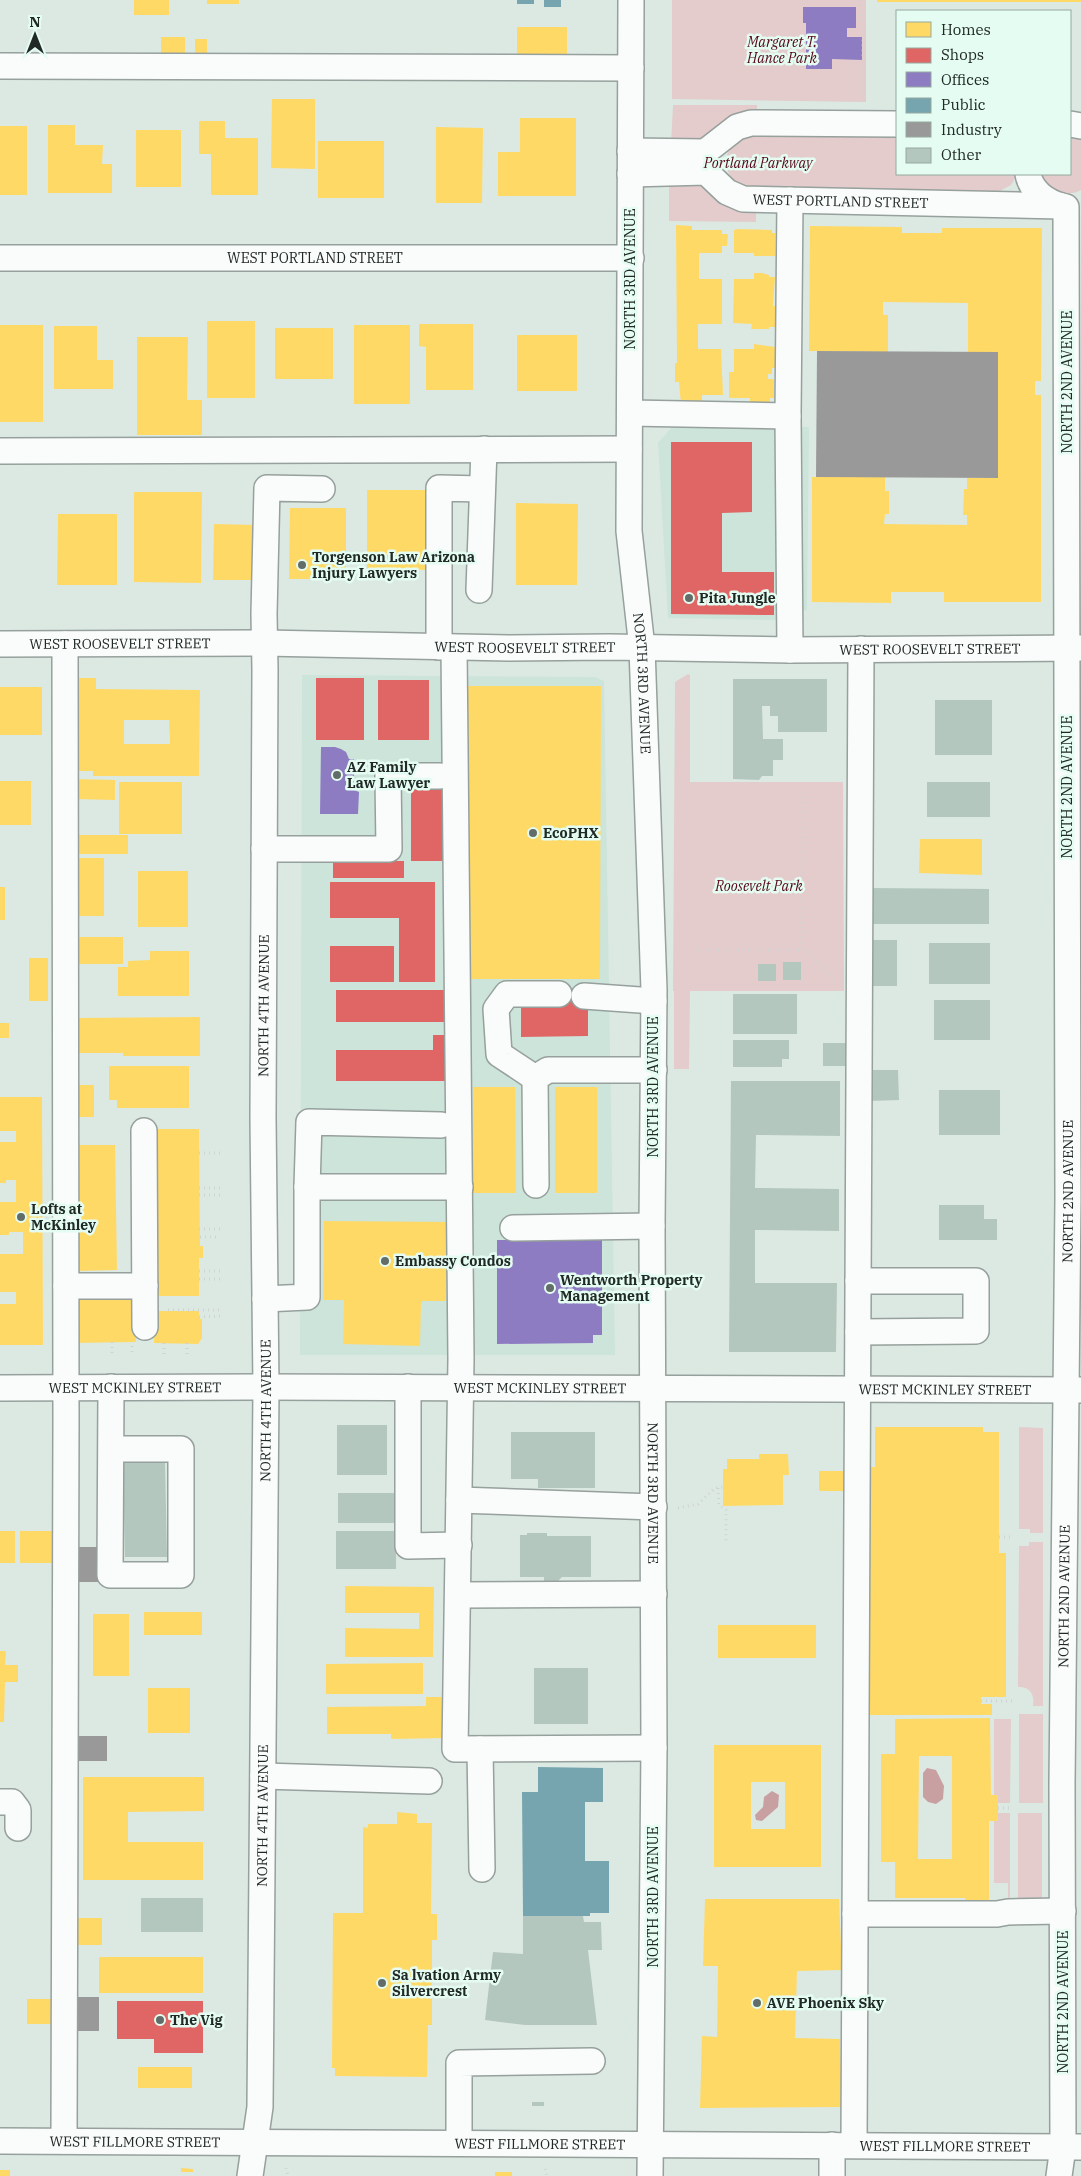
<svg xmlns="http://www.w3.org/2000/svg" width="1081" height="2176" font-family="'IBM Plex Serif',serif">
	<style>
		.built { fill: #cce4da }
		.green { fill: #e3cccb }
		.water { fill: #c9a0a1 }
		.homes { fill: #ffd966; fill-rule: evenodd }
		.shops { fill: #e06666 }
		.offices { fill: #8e7cc3 }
		.public { fill: #76a5af }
		.industry { fill: #999 }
		.building { fill: #b4c7bf }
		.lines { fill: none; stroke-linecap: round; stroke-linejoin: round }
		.minor-casing { stroke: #96a09c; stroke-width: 28 }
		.path { stroke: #cfd3d1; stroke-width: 3; stroke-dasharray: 1 4; stroke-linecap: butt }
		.minor { stroke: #fafcfb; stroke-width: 25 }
		.poi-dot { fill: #626c68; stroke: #e4fcf1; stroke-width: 2 }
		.labels { text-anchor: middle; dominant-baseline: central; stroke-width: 5; stroke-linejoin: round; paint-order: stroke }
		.park-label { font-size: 14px; font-style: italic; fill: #550618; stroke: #e4fcf1 }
		.street-label { font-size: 14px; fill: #202925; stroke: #e4fcf1 }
		.poi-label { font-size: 14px; font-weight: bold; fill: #202925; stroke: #e4fcf1; text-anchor: start }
	</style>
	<rect width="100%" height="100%" fill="#dce9e3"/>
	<!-- built -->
	<g class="built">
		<polygon points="673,426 809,427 807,610 774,620 668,618 658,443"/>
		<polygon points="302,675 595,677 604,681 615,1355 300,1355"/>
	</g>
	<!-- green -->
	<g class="green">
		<polygon points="672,0 866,0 866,102 672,99"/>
		<polygon points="673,105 757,105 757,112 711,138 671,145"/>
		<path d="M 897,132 L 897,174 L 1018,174 L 1011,185 L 996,193 L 739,188 C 721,167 722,155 740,135 Z"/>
		<path d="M 1070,134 L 1081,137 L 1081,190 C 1066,199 1046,188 1040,174 L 1070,174 Z"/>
		<polygon points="669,179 692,179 756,212 756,222 669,221"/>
		<polygon points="688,674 690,675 690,782 843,782 844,991 690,991 689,1069 674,1069 674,991 673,991 675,682"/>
		<polygon points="1019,1427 1043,1428 1043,1533 1030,1533 1030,1529 1019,1529"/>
		<path d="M 1029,1542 L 1043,1542 L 1043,1706 L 1033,1706 C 1035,1695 1030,1686 1018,1687 L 1019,1546 L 1029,1546 Z"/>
		<rect x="1019" y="1714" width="24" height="89"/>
		<polygon points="994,1719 1011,1719 1010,1803 998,1803 994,1795"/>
		<polygon points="998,1813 1010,1813 1010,1903 1008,1901 1008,1883 994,1883 994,1821 998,1820"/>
		<polygon points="1018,1813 1042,1813 1042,1900 1018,1903"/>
	</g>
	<!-- water -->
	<g class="water">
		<polygon points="927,1768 936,1770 944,1786 943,1799 936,1804 928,1802 923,1797 923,1773"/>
		<polygon points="772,1791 779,1795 778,1807 762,1821 756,1820 755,1815 763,1807 764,1797"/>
	</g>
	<!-- homes -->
	<g class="homes">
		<rect x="134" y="0" width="35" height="15"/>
		<rect x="207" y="0" width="32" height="4"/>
		<rect x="877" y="0" width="204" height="2"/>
		<rect x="517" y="27" width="50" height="27"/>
		<rect x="161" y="37" width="24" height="20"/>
		<rect x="195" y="39" width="12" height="17"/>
		<polygon points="272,99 315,99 315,169 271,168"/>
		<polygon points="520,118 576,118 576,196 498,196 498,152 520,152"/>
		<polygon points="199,121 225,121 225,138 258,138 258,195 211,195 211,154 199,154"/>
		<polygon points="48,125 75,125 75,145 103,145 102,164 112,164 112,193 48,193"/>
		<rect x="0" y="126" width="27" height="69"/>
		<polygon points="436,127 483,128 482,203 436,203"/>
		<rect x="136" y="130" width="45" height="57"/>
		<rect x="318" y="141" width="66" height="57"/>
		<polygon points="676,225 692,226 692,230 722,230 722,234 728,234 727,246 722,246 722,253 699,253 699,279 722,279 722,324 698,324 698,349 721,349 723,395 702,395 702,404 681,404 679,382 675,382 675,363 677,363"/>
		<polygon points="810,226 902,227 902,233 942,233 942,228 1042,228 1041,381 1035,381 1035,395 1041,395 1041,602 944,602 944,592 891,592 891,603 812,602 812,477 885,477 885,491 889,491 889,514 885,514 884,524 967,525 967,515 963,515 964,489 967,489 967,478 998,478 998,352 968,352 968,303 883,302 883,315 888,315 888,352 809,351"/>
		<polygon points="738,229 772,230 772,233 775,233 775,256 754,256 754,253 734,253 734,230"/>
		<polygon points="754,273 762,273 769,275 769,277 775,277 773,306 775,306 775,327 769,327 769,329 751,329 752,324 733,323 734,279 754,279"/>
		<rect x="207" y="321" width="48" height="77"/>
		<polygon points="419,324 473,324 473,390 426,390 426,347 419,346"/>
		<rect x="0" y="325" width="43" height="97"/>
		<rect x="354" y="325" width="56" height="79"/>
		<polygon points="54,326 97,326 97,360 113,360 113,389 54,389"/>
		<rect x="275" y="328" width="58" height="51"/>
		<rect x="517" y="335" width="60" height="56"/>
		<polygon points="137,337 188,337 187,400 202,400 202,435 137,435"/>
		<polygon points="754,344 775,347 775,368 772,368 772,374 768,374 768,379 774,379 774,398 770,398 770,404 750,404 750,398 729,398 729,372 734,372 734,349 754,349"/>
		<polygon points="367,490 432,490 432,570 367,569"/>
		<polygon points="134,492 202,492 201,583 134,582"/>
		<polygon points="516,503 578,504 577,585 516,585"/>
		<polygon points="290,508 346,508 346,579 289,579"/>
		<polygon points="58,514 117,514 117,585 57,585"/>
		<polygon points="214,524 258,525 258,580 213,580"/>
		<path d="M 74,678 L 96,678 L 96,689 L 200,690 L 199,776 L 93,776 L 93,771 L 73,771 ZM 124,720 L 169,720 L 170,744 L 124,744 Z"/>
		<polygon points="466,686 601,686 600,979 464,979"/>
		<rect x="0" y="687" width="42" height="48"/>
		<polygon points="74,779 115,780 115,800 74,799"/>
		<rect x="0" y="781" width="31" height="44"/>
		<rect x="119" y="782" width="63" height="52"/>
		<rect x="76" y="835" width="52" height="19"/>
		<polygon points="920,839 982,839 982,875 919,873"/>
		<rect x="75" y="858" width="29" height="58"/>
		<rect x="138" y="871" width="50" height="56"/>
		<rect x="0" y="887" width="5" height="33"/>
		<rect x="79" y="937" width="44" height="27"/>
		<polygon points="150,951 189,951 189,996 118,996 118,967 128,967 128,961 150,960"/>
		<rect x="29" y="958" width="19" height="43"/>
		<polygon points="200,1017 200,1056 123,1056 123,1053 73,1053 73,1018"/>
		<rect x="0" y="1023" width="9" height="15"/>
		<polygon points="109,1066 189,1066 189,1108 117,1108 117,1100 109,1100"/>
		<rect x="70" y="1085" width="24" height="32"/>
		<polygon points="473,1087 515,1087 516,1193 473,1193"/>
		<rect x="555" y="1087" width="42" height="106"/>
		<polygon points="0,1097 42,1097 43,1345 0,1345 0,1304 16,1304 16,1292 0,1292 0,1254 23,1254 23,1232 9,1232 9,1235 0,1235 0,1202 16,1202 16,1180 6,1180 6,1183 0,1183 0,1142 16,1142 16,1131 0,1131"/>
		<polygon points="157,1129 199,1129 200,1246 203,1246 203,1258 199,1258 199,1296 158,1296"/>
		<polygon points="74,1145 115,1145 117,1270 76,1271"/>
		<polygon points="324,1221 448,1222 446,1301 421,1301 420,1346 343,1344 344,1300 323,1300"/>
		<polygon points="135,1299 136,1342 73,1343 73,1300"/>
		<polygon points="155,1311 199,1311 199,1319 202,1319 202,1338 198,1344 154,1343"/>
		<polygon points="875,1427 983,1427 983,1432 999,1432 999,1553 1006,1553 1006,1697 981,1697 981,1704 992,1704 992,1715 864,1715 864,1467 875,1467"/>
		<polygon points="759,1454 788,1454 789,1475 783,1475 783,1505 723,1506 723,1469 727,1469 727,1459 759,1459"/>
		<rect x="819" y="1471" width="24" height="20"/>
		<rect x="0" y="1531" width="15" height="32"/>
		<rect x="20" y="1531" width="32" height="32"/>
		<polygon points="345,1586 434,1587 433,1657 345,1657 345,1628 419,1629 419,1613 345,1613"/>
		<rect x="144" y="1612" width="58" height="23"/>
		<rect x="93" y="1614" width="36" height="62"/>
		<rect x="718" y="1625" width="98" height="33"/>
		<polygon points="0,1651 6,1651 5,1665 18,1665 18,1682 5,1682 4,1722 0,1722"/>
		<polygon points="423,1663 423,1694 326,1694 326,1664"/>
		<rect x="148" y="1688" width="42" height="45"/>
		<polygon points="426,1697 447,1697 447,1738 391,1739 391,1734 327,1734 327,1707 426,1706"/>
		<path d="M 990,1718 L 991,1795 L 998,1795 L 998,1821 L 989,1821 L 989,1905 L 965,1905 L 965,1898 L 895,1898 L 895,1862 L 881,1862 L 881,1754 L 895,1754 L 895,1719 ZM 919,1756 L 952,1756 L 952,1859 L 918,1859 Z"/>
		<path d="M 714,1745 L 821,1745 L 821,1867 L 714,1867 ZM 751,1782 L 785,1782 L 785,1829 L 751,1829 Z"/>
		<polygon points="83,1777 204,1777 204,1811 128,1812 128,1842 203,1842 203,1880 83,1880"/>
		<polygon points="397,1812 417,1814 417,1823 432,1823 431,1914 437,1914 437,1940 432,1940 432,2025 428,2025 427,2077 335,2076 335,2068 332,2068 333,1913 363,1913 363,1827 368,1828 368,1824 397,1824"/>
		<polygon points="705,1899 839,1899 842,1970 797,1971 795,2038 840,2039 842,2107 700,2108 702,2036 717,2037 718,1966 703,1966"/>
		<rect x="76" y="1918" width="26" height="27"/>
		<rect x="99" y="1957" width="104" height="36"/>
		<rect x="27" y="1999" width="29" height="25"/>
		<rect x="138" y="2067" width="54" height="21"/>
		<polygon points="181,2168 193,2169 193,2172 181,2172"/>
		<rect x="0" y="2170" width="10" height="6"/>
		<rect x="495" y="2172" width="17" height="4"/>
	</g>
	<!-- shops -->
	<g class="shops">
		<polygon points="671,442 752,442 752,512 722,513 722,572 774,572 774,615 671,614"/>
		<rect x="316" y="678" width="48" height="62"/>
		<rect x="378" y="680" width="51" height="60"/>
		<rect x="411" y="785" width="38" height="76"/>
		<rect x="333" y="861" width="71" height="17"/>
		<polygon points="330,882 435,882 435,982 399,982 399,918 330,918"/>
		<rect x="330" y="946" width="64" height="36"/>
		<rect x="336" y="990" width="113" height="32"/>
		<polygon points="588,999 588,1036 521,1037 521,1000"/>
		<polygon points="433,1035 448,1035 448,1081 336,1081 336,1050 433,1050"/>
		<polygon points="117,2001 203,2001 203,2053 154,2053 154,2039 117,2039"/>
	</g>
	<!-- offices -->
	<g class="offices">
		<polygon points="803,7 856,7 856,28 847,28 847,37 862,37 862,60 832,59 832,69 806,69 806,23 803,23"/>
		<polygon points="321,747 335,747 341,749 346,752 349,759 354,759 354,790 359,792 358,814 320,814"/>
		<polygon points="497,1240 602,1240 602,1335 593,1335 593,1343 497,1344"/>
	</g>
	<!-- public -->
	<g class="public">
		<rect x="517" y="0" width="17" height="4"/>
		<rect x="544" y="0" width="17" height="7"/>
		<polygon points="538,1767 603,1768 603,1802 585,1802 585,1861 609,1861 609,1913 590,1913 590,1916 523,1916 522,1792 538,1792"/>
	</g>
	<!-- industry -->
	<g class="industry">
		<polygon points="817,351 998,352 998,478 816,477"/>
		<rect x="79" y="1547" width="22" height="35"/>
		<rect x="77" y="1736" width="30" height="25"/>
		<rect x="73" y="1997" width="26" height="34"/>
	</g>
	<!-- building -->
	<g class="building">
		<polygon points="733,679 827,679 827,732 778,732 778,716 770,716 770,706 762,706 763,739 783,739 783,760 773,760 773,776 762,776 759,780 733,779"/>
		<rect x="935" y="700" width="57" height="55"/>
		<rect x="927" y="782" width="63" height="35"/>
		<polygon points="873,888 989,889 989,924 873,924"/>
		<rect x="866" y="940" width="31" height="46"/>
		<rect x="929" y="943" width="61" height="41"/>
		<rect x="783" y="962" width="18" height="18"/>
		<rect x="758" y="964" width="18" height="17"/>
		<rect x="733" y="994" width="64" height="40"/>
		<rect x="934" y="1000" width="56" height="40"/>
		<polygon points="733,1040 789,1040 789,1059 782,1059 782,1067 733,1067"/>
		<rect x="823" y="1043" width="28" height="23"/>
		<polygon points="869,1070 898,1070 899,1100 869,1101"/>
		<polygon points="731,1081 840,1081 840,1136 756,1135 755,1188 839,1189 839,1231 755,1230 755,1283 837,1283 836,1352 729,1352"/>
		<rect x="939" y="1090" width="61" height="45"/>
		<polygon points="939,1205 984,1205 984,1219 997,1219 997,1240 939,1240"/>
		<rect x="337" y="1425" width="50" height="50"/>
		<polygon points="511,1432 595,1432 595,1488 538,1488 538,1479 511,1479"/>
		<polygon points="123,1461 165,1461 167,1557 125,1557"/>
		<rect x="338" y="1493" width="61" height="30"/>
		<rect x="336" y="1531" width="60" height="38"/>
		<polygon points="527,1533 547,1533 547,1536 591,1536 591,1577 562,1577 558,1581 544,1581 544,1577 520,1577 520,1535 527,1535"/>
		<rect x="534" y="1668" width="54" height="56"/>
		<rect x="141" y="1898" width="62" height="34"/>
		<polygon points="523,1916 583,1916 584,1922 601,1922 602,1950 588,1950 597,2025 525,2025 485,2020 493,1952 523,1954"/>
		<rect x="532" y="2102" width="12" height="4"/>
	</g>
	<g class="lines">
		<!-- minor casing -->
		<g class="minor-casing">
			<g id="minor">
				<path id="s1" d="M 631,0 L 629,531 L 642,648 L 654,990 L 652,1226 L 654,1748 L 650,2176"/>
				<polyline points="0,66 631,68"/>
				<polyline points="1070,124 1081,126"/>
				<polyline points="630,151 705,152 737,127 751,123 897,124"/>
				<path id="s2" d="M 630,174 L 706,172 L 727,192 L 743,199 L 1061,206"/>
				<path d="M 1028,174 C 1031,191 1046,202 1062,206"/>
				<polyline points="790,200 788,416 790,650"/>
				<path id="s3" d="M 0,258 L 631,258"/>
				<polyline points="630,413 788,416"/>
				<polyline points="0,451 629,449"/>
				<polyline points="479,590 484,449"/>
				<path id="s4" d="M 0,644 L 265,643 L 509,648 L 609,647 L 790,650 L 1081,648"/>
				<polyline points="439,647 439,488 482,489"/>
				<polyline points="454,648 461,1359 455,1749 654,1748"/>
				<polyline points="264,849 389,849 388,776 440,776"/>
				<polyline points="584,996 654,1001"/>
				<polyline points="535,1078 499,1054 496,1009 507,994 559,994"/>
				<polyline points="144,1131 145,1327"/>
				<polyline points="536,1185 535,1078 548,1070 654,1070"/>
				<polyline points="307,1187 309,1122 441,1125"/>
				<polyline points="513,1228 652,1226"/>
				<polyline points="66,1286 145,1286"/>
				<polyline points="265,1299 307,1297 307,1187 460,1187"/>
				<polyline points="858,1332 976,1331 976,1281 858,1281"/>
				<polyline points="111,1387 110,1575 181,1575 181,1449 111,1449"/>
				<polyline points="408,1387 408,1546 459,1545"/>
				<path id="s5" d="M 0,1388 L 266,1387 L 1081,1390"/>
				<polyline points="459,1500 654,1507"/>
				<polyline points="458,1595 654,1594"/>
				<polyline points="480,1749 482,1869"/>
				<polyline points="263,1776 429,1781"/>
				<polyline points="0,1802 12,1802 18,1810 18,1828"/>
				<polyline points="855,1914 997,1914 1008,1912 1063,1911"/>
				<path id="s6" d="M 0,2141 L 1081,2147"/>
				<polyline points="64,2141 66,1420 65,644"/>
				<polyline points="459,2143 459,2063 592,2061"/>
				<polyline points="854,2145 861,649"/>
				<path id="s7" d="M 250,2176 L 260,2107 L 266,1387 L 263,1118 L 265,670 L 264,614 L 267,488 L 322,489"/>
				<polyline points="832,2176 832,2145"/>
				<path id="s8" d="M 1059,2176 L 1063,2147 L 1062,1784 L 1068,1198 L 1066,207"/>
			</g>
		</g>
		<!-- path -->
		<g class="path">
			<polyline points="860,0 863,35 863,102"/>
			<polyline points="803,792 802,947 835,980"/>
			<polyline points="693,950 804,950"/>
			<polyline points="199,1153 220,1153"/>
			<polyline points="199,1188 220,1188"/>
			<polyline points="199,1195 220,1195"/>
			<polyline points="199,1229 220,1229"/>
			<polyline points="200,1237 220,1237"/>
			<polyline points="199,1271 220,1271"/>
			<polyline points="199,1279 220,1279"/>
			<polyline points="168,1310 220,1310"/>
			<polyline points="199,1317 220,1316"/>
			<polyline points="112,1342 112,1355"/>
			<polyline points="164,1343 164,1356"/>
			<polyline points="187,1343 187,1356"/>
			<polyline points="132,1346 132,1356"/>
			<polyline points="718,1488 719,1505 726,1510 726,1543"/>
			<polyline points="678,1508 698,1504 715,1488 723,1487"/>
			<polyline points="999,1537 1014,1537"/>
			<polyline points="981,1701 1014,1701"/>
			<polyline points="998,1808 1013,1808"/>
			<polyline points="286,2168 288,2176"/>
			<polyline points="545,2169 547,2176"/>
		</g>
		<!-- minor -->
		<use href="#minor" class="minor"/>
	</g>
	<!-- markers -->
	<g class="poi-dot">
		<circle cx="302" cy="565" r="5"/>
		<circle cx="689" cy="598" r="5"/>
		<circle cx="337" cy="775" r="5"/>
		<circle cx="533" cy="833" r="5"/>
		<circle cx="21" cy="1217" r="5"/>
		<circle cx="385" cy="1261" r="5"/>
		<circle cx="550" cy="1288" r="5"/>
		<circle cx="382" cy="1983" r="5"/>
		<circle cx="757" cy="2003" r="5"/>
		<circle cx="160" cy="2020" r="5"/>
	</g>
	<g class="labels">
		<!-- park labels -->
		<g class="park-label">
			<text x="782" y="42">Margaret T.<tspan x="782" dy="16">Hance Park</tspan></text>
			<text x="758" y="163">Portland Parkway</text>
			<text x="759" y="886">Roosevelt Park</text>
		</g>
		<!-- street labels -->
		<g class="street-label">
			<text stroke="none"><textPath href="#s2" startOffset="220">WEST PORTLAND STREET</textPath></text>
			<text stroke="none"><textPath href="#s3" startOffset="315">WEST PORTLAND STREET</textPath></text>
			<text transform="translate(630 279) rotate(-90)">NORTH 3RD AVENUE</text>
			<text transform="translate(1067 382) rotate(-90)">NORTH 2ND AVENUE</text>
			<text stroke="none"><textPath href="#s4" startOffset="120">WEST ROOSEVELT STREET</textPath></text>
			<text stroke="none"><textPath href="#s4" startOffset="525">WEST ROOSEVELT STREET</textPath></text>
			<text stroke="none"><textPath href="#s4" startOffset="930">WEST ROOSEVELT STREET</textPath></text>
			<text stroke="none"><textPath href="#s1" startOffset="684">NORTH 3RD AVENUE</textPath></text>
			<text transform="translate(1067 787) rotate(-90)">NORTH 2ND AVENUE</text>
			<text stroke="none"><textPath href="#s7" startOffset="1171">NORTH 4TH AVENUE</textPath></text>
			<text transform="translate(653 1087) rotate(-90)">NORTH 3RD AVENUE</text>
			<text stroke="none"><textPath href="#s8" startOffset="985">NORTH 2ND AVENUE</textPath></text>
			<text stroke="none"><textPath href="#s5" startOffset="135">WEST MCKINLEY STREET</textPath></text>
			<text stroke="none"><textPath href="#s5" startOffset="540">WEST MCKINLEY STREET</textPath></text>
			<text stroke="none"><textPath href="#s5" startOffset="945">WEST MCKINLEY STREET</textPath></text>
			<text stroke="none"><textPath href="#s7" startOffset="766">NORTH 4TH AVENUE</textPath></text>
			<text stroke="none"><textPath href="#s1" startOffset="1494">NORTH 3RD AVENUE</textPath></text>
			<text stroke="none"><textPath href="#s8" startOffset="580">NORTH 2ND AVENUE</textPath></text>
			<text stroke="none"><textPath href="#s7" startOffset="361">NORTH 4TH AVENUE</textPath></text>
			<text transform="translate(653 1897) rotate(-90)">NORTH 3RD AVENUE</text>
			<text transform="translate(1063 2002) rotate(-90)">NORTH 2ND AVENUE</text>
			<text stroke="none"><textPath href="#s6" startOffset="135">WEST FILLMORE STREET</textPath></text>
			<text stroke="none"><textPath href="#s6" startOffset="540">WEST FILLMORE STREET</textPath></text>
			<text stroke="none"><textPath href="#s6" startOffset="945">WEST FILLMORE STREET</textPath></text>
		</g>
		<!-- poi labels -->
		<g class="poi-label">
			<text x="312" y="557">Torgenson Law Arizona<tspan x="312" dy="16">Injury Lawyers</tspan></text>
			<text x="699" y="598">Pita Jungle</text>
			<text x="347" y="767">AZ Family<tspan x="347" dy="16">Law Lawyer</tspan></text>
			<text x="543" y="833">EcoPHX</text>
			<text x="31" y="1209">Lofts at<tspan x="31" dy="16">McKinley</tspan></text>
			<text x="395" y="1261">Embassy Condos</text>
			<text x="560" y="1280">Wentworth Property<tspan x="560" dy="16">Management</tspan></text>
			<text x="392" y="1975">Sa lvation Army<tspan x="392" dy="16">Silvercrest</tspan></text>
			<text x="767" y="2003">AVE Phoenix Sky</text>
			<text x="170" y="2020">The Vig</text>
		</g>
	</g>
	<!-- legend -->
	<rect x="896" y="10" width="175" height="165" fill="#e4fcf1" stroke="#96a89f"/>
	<rect x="906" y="22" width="25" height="15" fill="#ffd966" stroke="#96a89f"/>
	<text x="941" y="35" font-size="15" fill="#202925">Homes</text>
	<rect x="906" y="48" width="25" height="15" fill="#e06666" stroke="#96a89f"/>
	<text x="941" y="60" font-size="15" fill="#202925">Shops</text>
	<rect x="906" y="72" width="25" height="15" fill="#8e7cc3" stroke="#96a89f"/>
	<text x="941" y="85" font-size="15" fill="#202925">Offices</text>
	<rect x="906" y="98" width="25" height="15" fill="#76a5af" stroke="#96a89f"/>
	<text x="941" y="110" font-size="15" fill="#202925">Public</text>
	<rect x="906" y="122" width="25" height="15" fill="#999999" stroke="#96a89f"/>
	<text x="941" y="135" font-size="15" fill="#202925">Industry</text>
	<rect x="906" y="148" width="25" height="15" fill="#b4c7bf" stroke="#96a89f"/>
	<text x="941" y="160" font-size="15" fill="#202925">Other</text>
	<!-- north arrow -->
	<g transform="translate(35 35)" stroke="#e4fcf1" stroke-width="4" paint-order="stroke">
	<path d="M0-4L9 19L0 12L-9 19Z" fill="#202925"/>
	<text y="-8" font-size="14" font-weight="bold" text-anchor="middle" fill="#202925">N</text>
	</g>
</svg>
